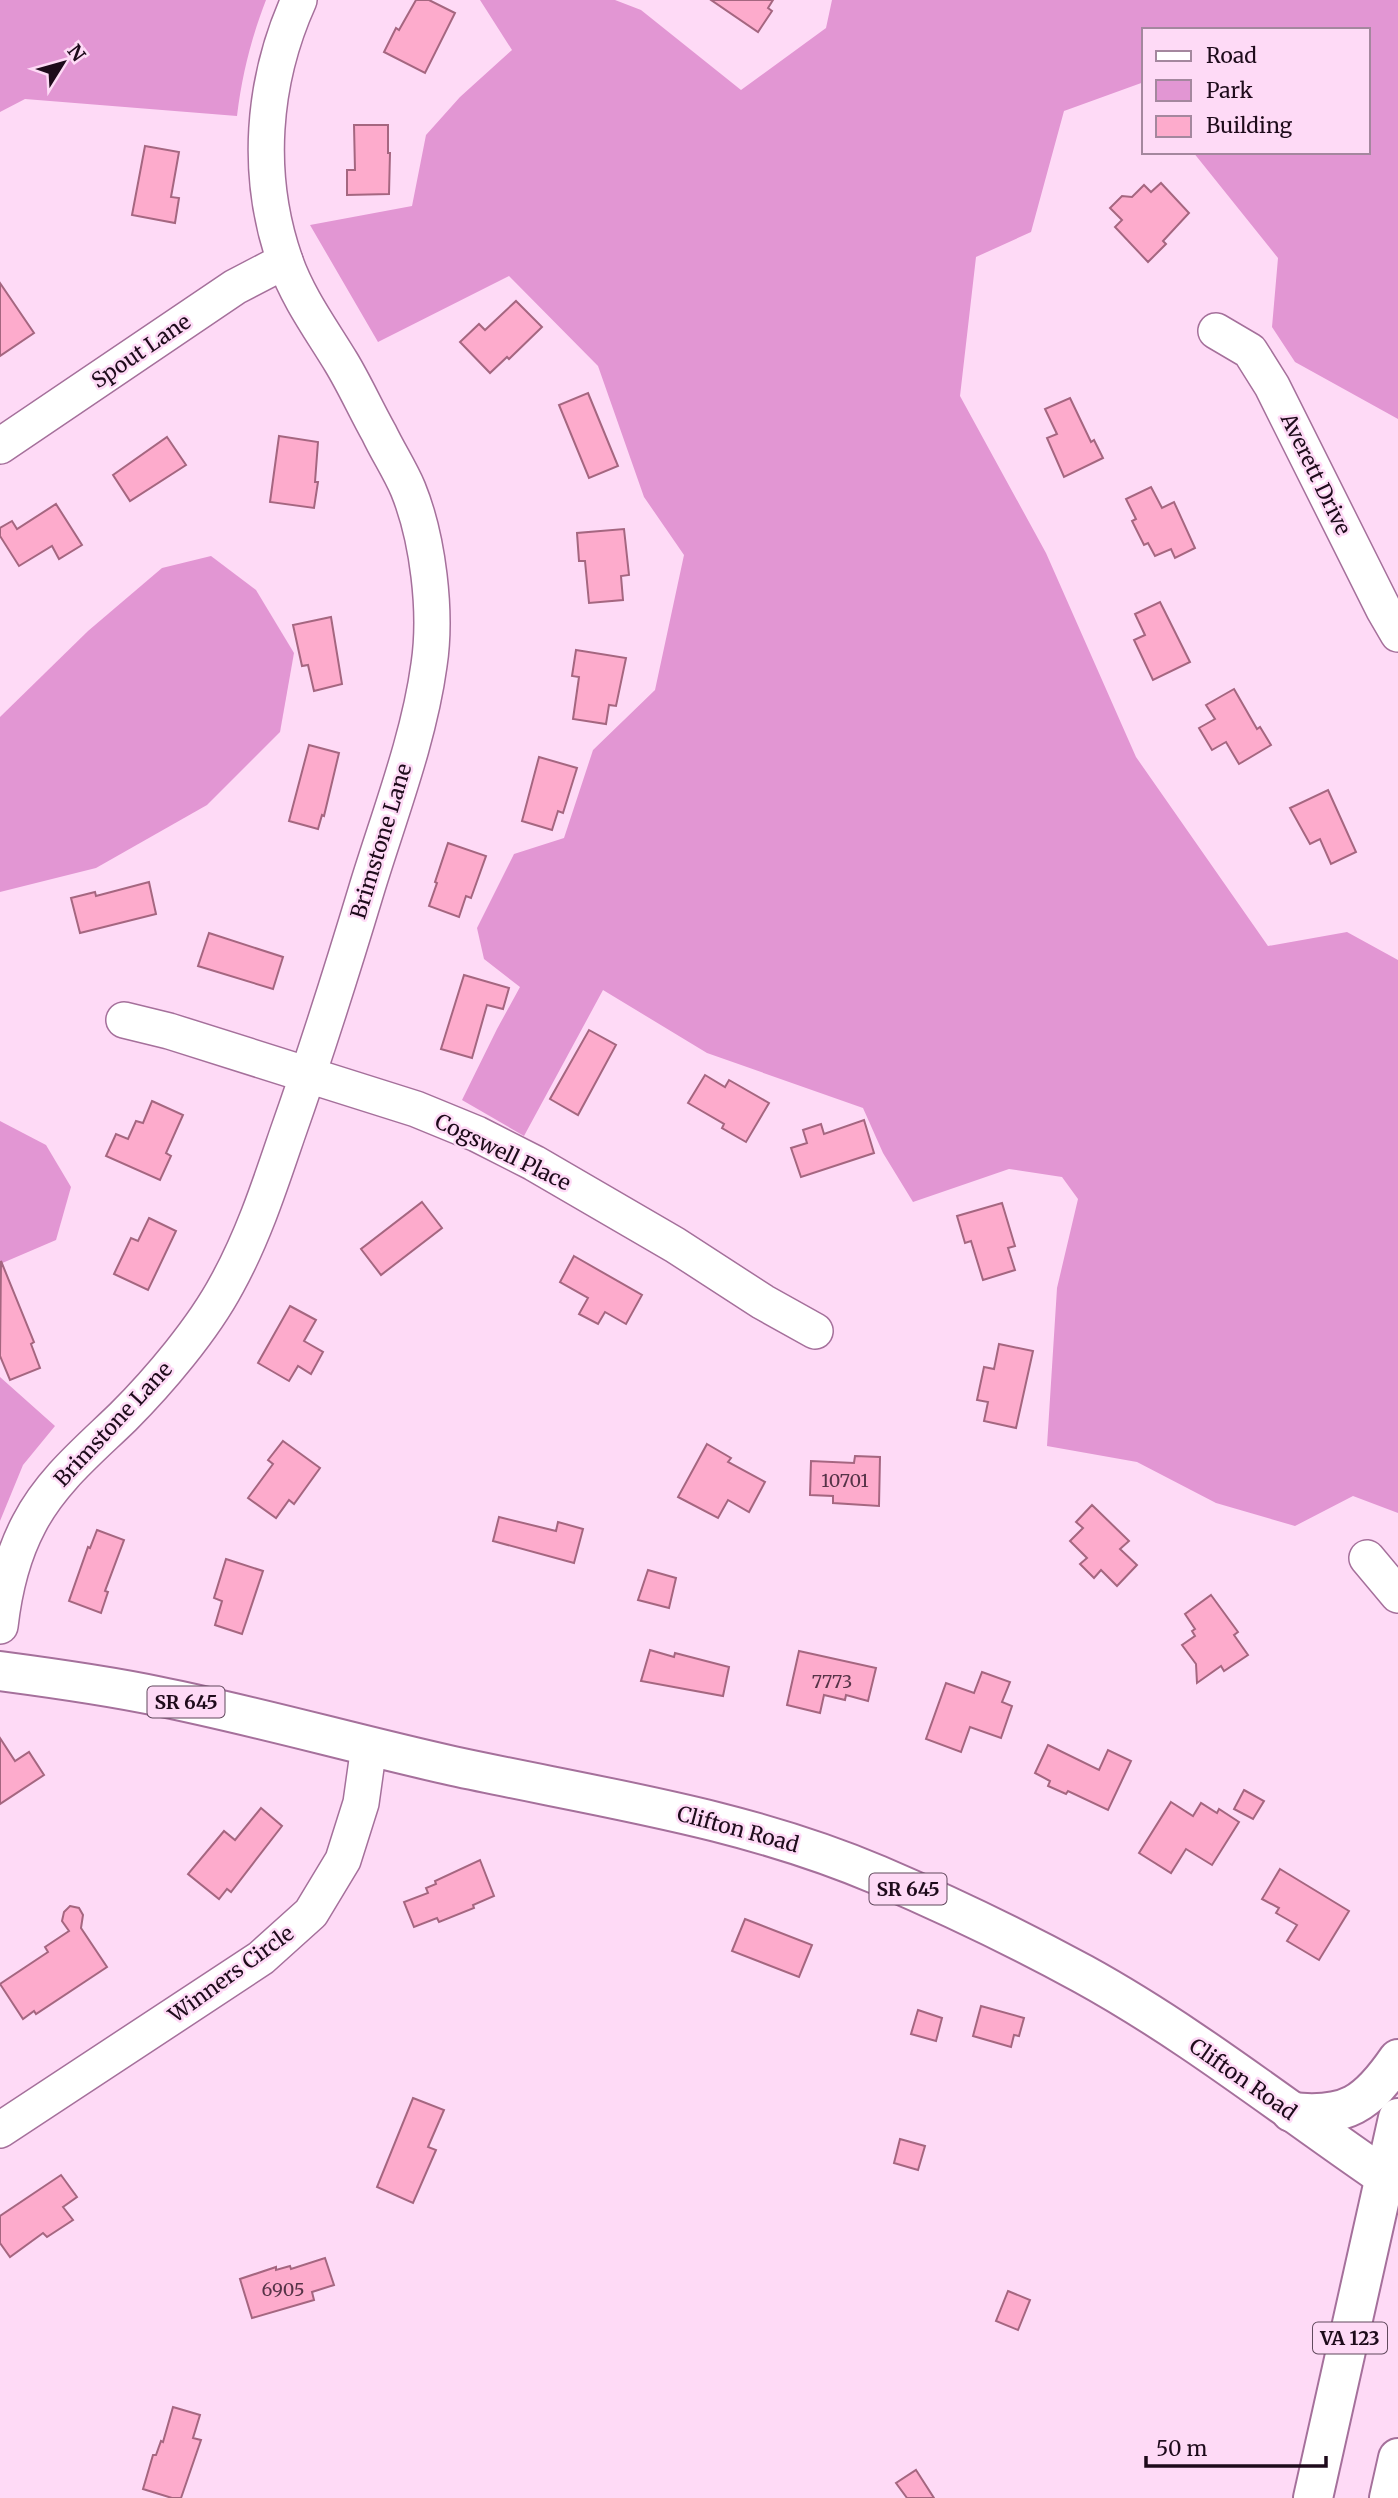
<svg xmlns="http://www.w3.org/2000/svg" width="1398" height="2498" font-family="Merriweather,serif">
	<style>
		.green { fill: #e296d3 }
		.building { fill: #fdabcc; stroke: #a56680; stroke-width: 2 }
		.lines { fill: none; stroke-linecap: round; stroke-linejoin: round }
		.minor-casing { stroke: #a5709b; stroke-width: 38 }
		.major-casing { stroke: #a5709b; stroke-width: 42 }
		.highway-casing { stroke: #a5709b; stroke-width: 42 }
		.minor { stroke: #fff; stroke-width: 35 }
		.major { stroke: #fff; stroke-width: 38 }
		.highway { stroke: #fff; stroke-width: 38 }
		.labels { text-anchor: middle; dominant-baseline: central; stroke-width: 5; stroke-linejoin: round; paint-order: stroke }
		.number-label { font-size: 18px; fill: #563347 }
		.shield { fill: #fedaf6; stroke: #61495d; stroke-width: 2 }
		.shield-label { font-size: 19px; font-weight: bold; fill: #1e0b1b }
		.street-label { font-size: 21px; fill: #1e0b1b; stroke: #fedaf6 }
	</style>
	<rect width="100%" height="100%" fill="#fedaf6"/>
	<!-- green -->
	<g class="green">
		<path d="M 0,0 L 266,0 C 251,39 242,75 237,116 L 25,99 L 0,112 Z"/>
		<polygon points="480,0 615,0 641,10 741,90 826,28 832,0 1398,0 1398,419 1295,362 1272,327 1278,258 1193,152 1368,152 1368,30 1144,30 1144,82 1064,111 1031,232 976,257 960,396 1046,553 1136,757 1268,946 1347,932 1398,960 1398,1513 1353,1496 1295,1526 1216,1503 1137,1462 1047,1446 1057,1288 1078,1199 1062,1177 1009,1169 913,1202 883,1153 863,1108 707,1053 603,990 524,1136 462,1100 497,1029 520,987 484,959 477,928 514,854 564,838 593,750 655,690 684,555 644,497 598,366 509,276 378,342 310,225 412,206 426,135 460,97 512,50"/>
		<polygon points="211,556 256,590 294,653 280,732 207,805 96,868 0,892 0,717 88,631 162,568"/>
		<polygon points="0,1121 46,1145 71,1187 56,1240 0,1264"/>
		<polygon points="0,1377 55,1426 23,1465 0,1521"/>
	</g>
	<!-- building -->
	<g class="building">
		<polygon points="416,0 429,0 455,13 425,73 384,52 396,28 399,30"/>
		<polygon points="711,0 773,0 768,8 772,11 758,32"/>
		<polygon points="354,125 388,125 388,153 390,153 389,194 347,195 347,170 355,170"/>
		<polygon points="145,146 179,152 171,197 179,198 175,223 132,215"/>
		<polygon points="1161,183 1189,213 1163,241 1166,244 1148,262 1115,227 1122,220 1110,208 1122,196 1132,197 1144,185 1151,192"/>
		<polygon points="0,283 34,333 0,356"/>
		<polygon points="516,301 542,327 509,359 507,357 490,373 460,342 479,324 485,330"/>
		<polygon points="588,393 618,466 589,478 559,405"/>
		<polygon points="1070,398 1091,442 1094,440 1103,458 1064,477 1047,438 1057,434 1045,409"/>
		<polygon points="279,436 318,442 315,482 318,482 314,508 270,502"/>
		<polygon points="167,437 186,465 130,501 113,475"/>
		<polygon points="1151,487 1162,508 1174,502 1195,548 1175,558 1171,549 1155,556 1148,543 1144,545 1132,521 1136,519 1126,499"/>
		<polygon points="56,504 82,545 59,559 52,546 19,566 0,536 0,528 12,521 17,529"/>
		<polygon points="624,529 629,575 621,576 623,600 589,603 585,561 579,561 577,533"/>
		<polygon points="1160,602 1190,662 1153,680 1134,640 1145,635 1135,614"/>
		<polygon points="331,617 342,684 314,691 308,665 302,666 293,625"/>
		<polygon points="576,650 626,658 616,706 609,705 606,724 573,719 579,677 572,676"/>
		<polygon points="1234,689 1257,729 1260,727 1271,745 1239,764 1226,742 1212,750 1199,728 1215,719 1206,705"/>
		<polygon points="309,745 339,753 324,816 322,815 318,829 289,821"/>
		<polygon points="539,757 577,768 563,813 558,811 552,830 522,821"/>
		<polygon points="1328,790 1356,852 1331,864 1320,839 1310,844 1290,808"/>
		<polygon points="448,843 486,856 471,898 466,896 459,917 429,906 437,883 435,882"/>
		<polygon points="149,882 156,914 80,933 71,898 95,892 96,896"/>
		<polygon points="209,933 283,957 273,989 198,966"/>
		<polygon points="464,975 509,988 503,1009 487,1005 472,1058 441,1049"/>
		<polygon points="589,1030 616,1045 578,1115 550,1099"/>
		<polygon points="705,1075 725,1087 729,1080 769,1103 746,1142 722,1128 724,1124 688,1103"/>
		<polygon points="152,1101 183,1115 166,1153 171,1156 160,1180 106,1156 116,1134 128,1139 136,1121 143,1123"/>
		<polygon points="864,1120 874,1153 801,1177 791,1148 807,1143 803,1130 821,1124 824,1134"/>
		<polygon points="422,1202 442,1228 381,1275 361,1249"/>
		<polygon points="1002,1203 1015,1246 1008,1248 1015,1270 983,1280 971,1241 965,1243 957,1216"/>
		<polygon points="149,1218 176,1231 148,1290 114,1274 131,1238 138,1241"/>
		<polygon points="574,1256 642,1295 626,1324 605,1312 598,1324 579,1314 588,1298 560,1282"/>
		<polygon points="1,1261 34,1342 31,1344 40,1368 10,1380 0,1356"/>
		<polygon points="290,1306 316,1320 304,1341 323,1352 311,1374 298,1366 289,1381 258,1363"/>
		<polygon points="999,1344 1033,1351 1016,1428 984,1421 988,1402 977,1400 984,1367 994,1369"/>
		<polygon points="283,1441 320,1468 294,1504 289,1500 276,1518 248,1498 273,1464 268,1460"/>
		<polygon points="707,1444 731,1458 728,1462 765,1482 749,1512 728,1500 718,1518 678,1497"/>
		<polygon points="855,1456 880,1457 879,1506 833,1503 833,1496 810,1495 811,1461 854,1463"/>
		<polygon points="1092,1505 1129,1541 1120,1549 1137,1565 1117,1586 1101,1570 1094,1578 1080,1564 1087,1558 1070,1541 1083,1528 1076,1522"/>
		<polygon points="499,1517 556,1531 558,1522 583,1529 574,1563 493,1541"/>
		<polygon points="97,1530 124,1540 105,1591 108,1592 101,1613 69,1601 88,1547 90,1548"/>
		<polygon points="226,1559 263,1571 242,1634 215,1625 222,1601 214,1598"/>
		<polygon points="648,1570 676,1578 669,1608 638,1600"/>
		<polygon points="1211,1595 1238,1632 1234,1635 1248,1655 1224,1671 1221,1666 1197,1683 1196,1664 1182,1645 1195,1636 1192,1631 1195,1629 1185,1614"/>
		<polygon points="650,1650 674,1657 675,1653 729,1667 723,1696 641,1681"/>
		<polygon points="799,1651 876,1668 868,1701 846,1695 845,1700 824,1695 820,1713 787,1705"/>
		<polygon points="982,1672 1010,1682 1002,1702 1012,1706 1001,1738 970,1727 961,1752 926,1739 946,1683 974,1693"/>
		<polygon points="0,1738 15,1761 29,1752 44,1775 0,1804"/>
		<polygon points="1048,1745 1099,1770 1108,1750 1131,1761 1108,1810 1068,1791 1066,1794 1048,1786 1050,1781 1035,1773"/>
		<polygon points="1244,1790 1264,1801 1253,1819 1234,1809"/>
		<polygon points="1171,1802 1193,1816 1201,1803 1217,1813 1219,1809 1239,1822 1212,1865 1186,1849 1171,1873 1139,1853"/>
		<polygon points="261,1808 282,1826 231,1892 227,1889 219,1899 188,1874 224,1831 235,1840"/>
		<polygon points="480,1860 494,1896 473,1905 474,1908 439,1922 437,1918 414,1927 404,1902 428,1893 426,1888 436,1884 435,1881"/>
		<polygon points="1280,1869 1349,1911 1319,1960 1287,1941 1297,1925 1276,1913 1279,1908 1262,1899"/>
		<polygon points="70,1906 79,1908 83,1915 81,1928 107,1967 36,2014 34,2011 23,2019 0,1984 48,1952 45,1947 69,1931 62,1921 64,1912"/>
		<polygon points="745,1919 812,1945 799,1977 732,1951"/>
		<polygon points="981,2006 1024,2018 1019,2036 1014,2035 1011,2047 973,2036"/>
		<polygon points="918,2010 942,2018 936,2041 911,2034"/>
		<polygon points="413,2098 444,2110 428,2147 436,2150 413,2203 377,2187"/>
		<polygon points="900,2139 925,2146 918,2170 894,2163"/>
		<polygon points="61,2175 77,2197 63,2207 73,2220 47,2237 43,2233 10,2257 0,2243 0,2216"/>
		<polygon points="325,2258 334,2285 312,2292 314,2300 252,2318 240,2279 276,2267 276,2270 290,2266 291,2269"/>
		<polygon points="1008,2291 1030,2300 1018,2330 996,2321"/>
		<polygon points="173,2407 200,2415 193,2438 201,2440 181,2498 172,2498 143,2489 153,2455 156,2455 161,2441 163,2442"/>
		<polygon points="916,2470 934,2498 907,2498 896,2483"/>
	</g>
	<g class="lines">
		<!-- minor casing -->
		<g class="minor-casing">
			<g id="minor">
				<polyline points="1216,331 1250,351 1272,386 1384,610 1398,634"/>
				<polyline points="0,446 235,287 285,261"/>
				<polyline points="124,1020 169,1031 416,1109 477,1134 534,1163 675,1245 763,1302 815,1331"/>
				<polyline points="1367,1558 1398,1595"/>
				<path d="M 0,1626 C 4,1591 12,1556 29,1524 C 51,1481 89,1450 123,1417 C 159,1381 203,1329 227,1284 C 253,1237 270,1185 287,1135 C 316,1053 342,971 367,888 C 389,816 419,739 429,665 C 437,612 428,538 408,489 C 400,470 388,452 379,433 C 366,410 355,385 341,362 C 321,329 298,298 285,261 C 255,175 262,82 299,0"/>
				<polyline points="0,2130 261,1958 311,1913 343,1860 361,1803 369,1746"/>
			</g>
		</g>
		<!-- major casing -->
		<g class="major-casing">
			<path id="major" d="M 0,1671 C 53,1678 105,1685 157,1696 C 257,1716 354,1744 453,1766 C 596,1797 742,1817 878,1875 C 948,1905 1017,1938 1083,1974 C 1194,2035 1294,2116 1398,2186"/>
		</g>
		<!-- highway casing -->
		<g class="highway-casing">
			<g id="highway">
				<path d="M 1291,2112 C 1347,2118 1367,2104 1398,2059"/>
				<polyline points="1313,2498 1398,2118"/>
				<polyline points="1389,2498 1398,2458"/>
			</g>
		</g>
		<!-- minor -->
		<use href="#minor" class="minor"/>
		<!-- major -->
		<use href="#major" class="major"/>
		<!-- highway -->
		<use href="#highway" class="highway"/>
	</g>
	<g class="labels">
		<!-- number labels -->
		<g class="number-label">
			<text x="845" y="1480">10701</text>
			<text x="832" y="1681">7773</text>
			<text x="283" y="2289">6905</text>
		</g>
		<!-- shield labels -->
		<g class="shield">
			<rect x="147.5" y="1686.5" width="77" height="31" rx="5"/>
			<rect x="869.5" y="1873.5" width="77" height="31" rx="5"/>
			<rect x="1313" y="2322.5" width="74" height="31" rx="5"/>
		</g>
		<g class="shield-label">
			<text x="186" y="1702">SR 645</text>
			<text x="908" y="1889">SR 645</text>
			<text x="1350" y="2338">VA 123</text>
		</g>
		<!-- street labels -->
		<g class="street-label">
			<text transform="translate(141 351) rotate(-34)">Spout Lane</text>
			<text transform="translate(1316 474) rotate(64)">Averett Drive</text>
			<text transform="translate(381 841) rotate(-73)">Brimstone Lane</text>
			<text transform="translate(503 1152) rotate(26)">Cogswell Place</text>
			<text transform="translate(113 1424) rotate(-47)">Brimstone Lane</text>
			<text transform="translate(738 1829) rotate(15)">Clifton Road</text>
			<text transform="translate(231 1974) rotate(-36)">Winners Circle</text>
			<text transform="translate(1243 2079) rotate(35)">Clifton Road</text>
		</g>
	</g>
	<!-- legend -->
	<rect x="1142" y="28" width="228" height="126" fill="#fedaf6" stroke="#a4879e" stroke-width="2"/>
	<rect x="1156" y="51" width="35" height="10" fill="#ffffff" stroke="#a4879e" stroke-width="2"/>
	<text x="1206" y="63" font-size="21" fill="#1e0b1b">Road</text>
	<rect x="1156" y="80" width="35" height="21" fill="#e296d3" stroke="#a4879e" stroke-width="2"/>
	<text x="1206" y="98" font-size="21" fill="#1e0b1b">Park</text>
	<rect x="1156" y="116" width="35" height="21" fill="#fdabcc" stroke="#a4879e" stroke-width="2"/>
	<text x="1206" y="133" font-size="21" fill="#1e0b1b">Building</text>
	<!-- north arrow -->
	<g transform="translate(63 63) rotate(53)" stroke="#fedaf6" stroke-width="5" paint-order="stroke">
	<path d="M0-5L12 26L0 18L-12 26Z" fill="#1e0b1b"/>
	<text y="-10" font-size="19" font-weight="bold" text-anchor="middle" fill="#1e0b1b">N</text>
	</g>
	<!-- scale -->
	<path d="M1146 2456v10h180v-10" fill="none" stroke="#1e0b1b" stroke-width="3.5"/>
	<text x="1156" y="2456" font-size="21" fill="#1e0b1b" stroke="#fedaf6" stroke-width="5" paint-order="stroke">50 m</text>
</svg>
